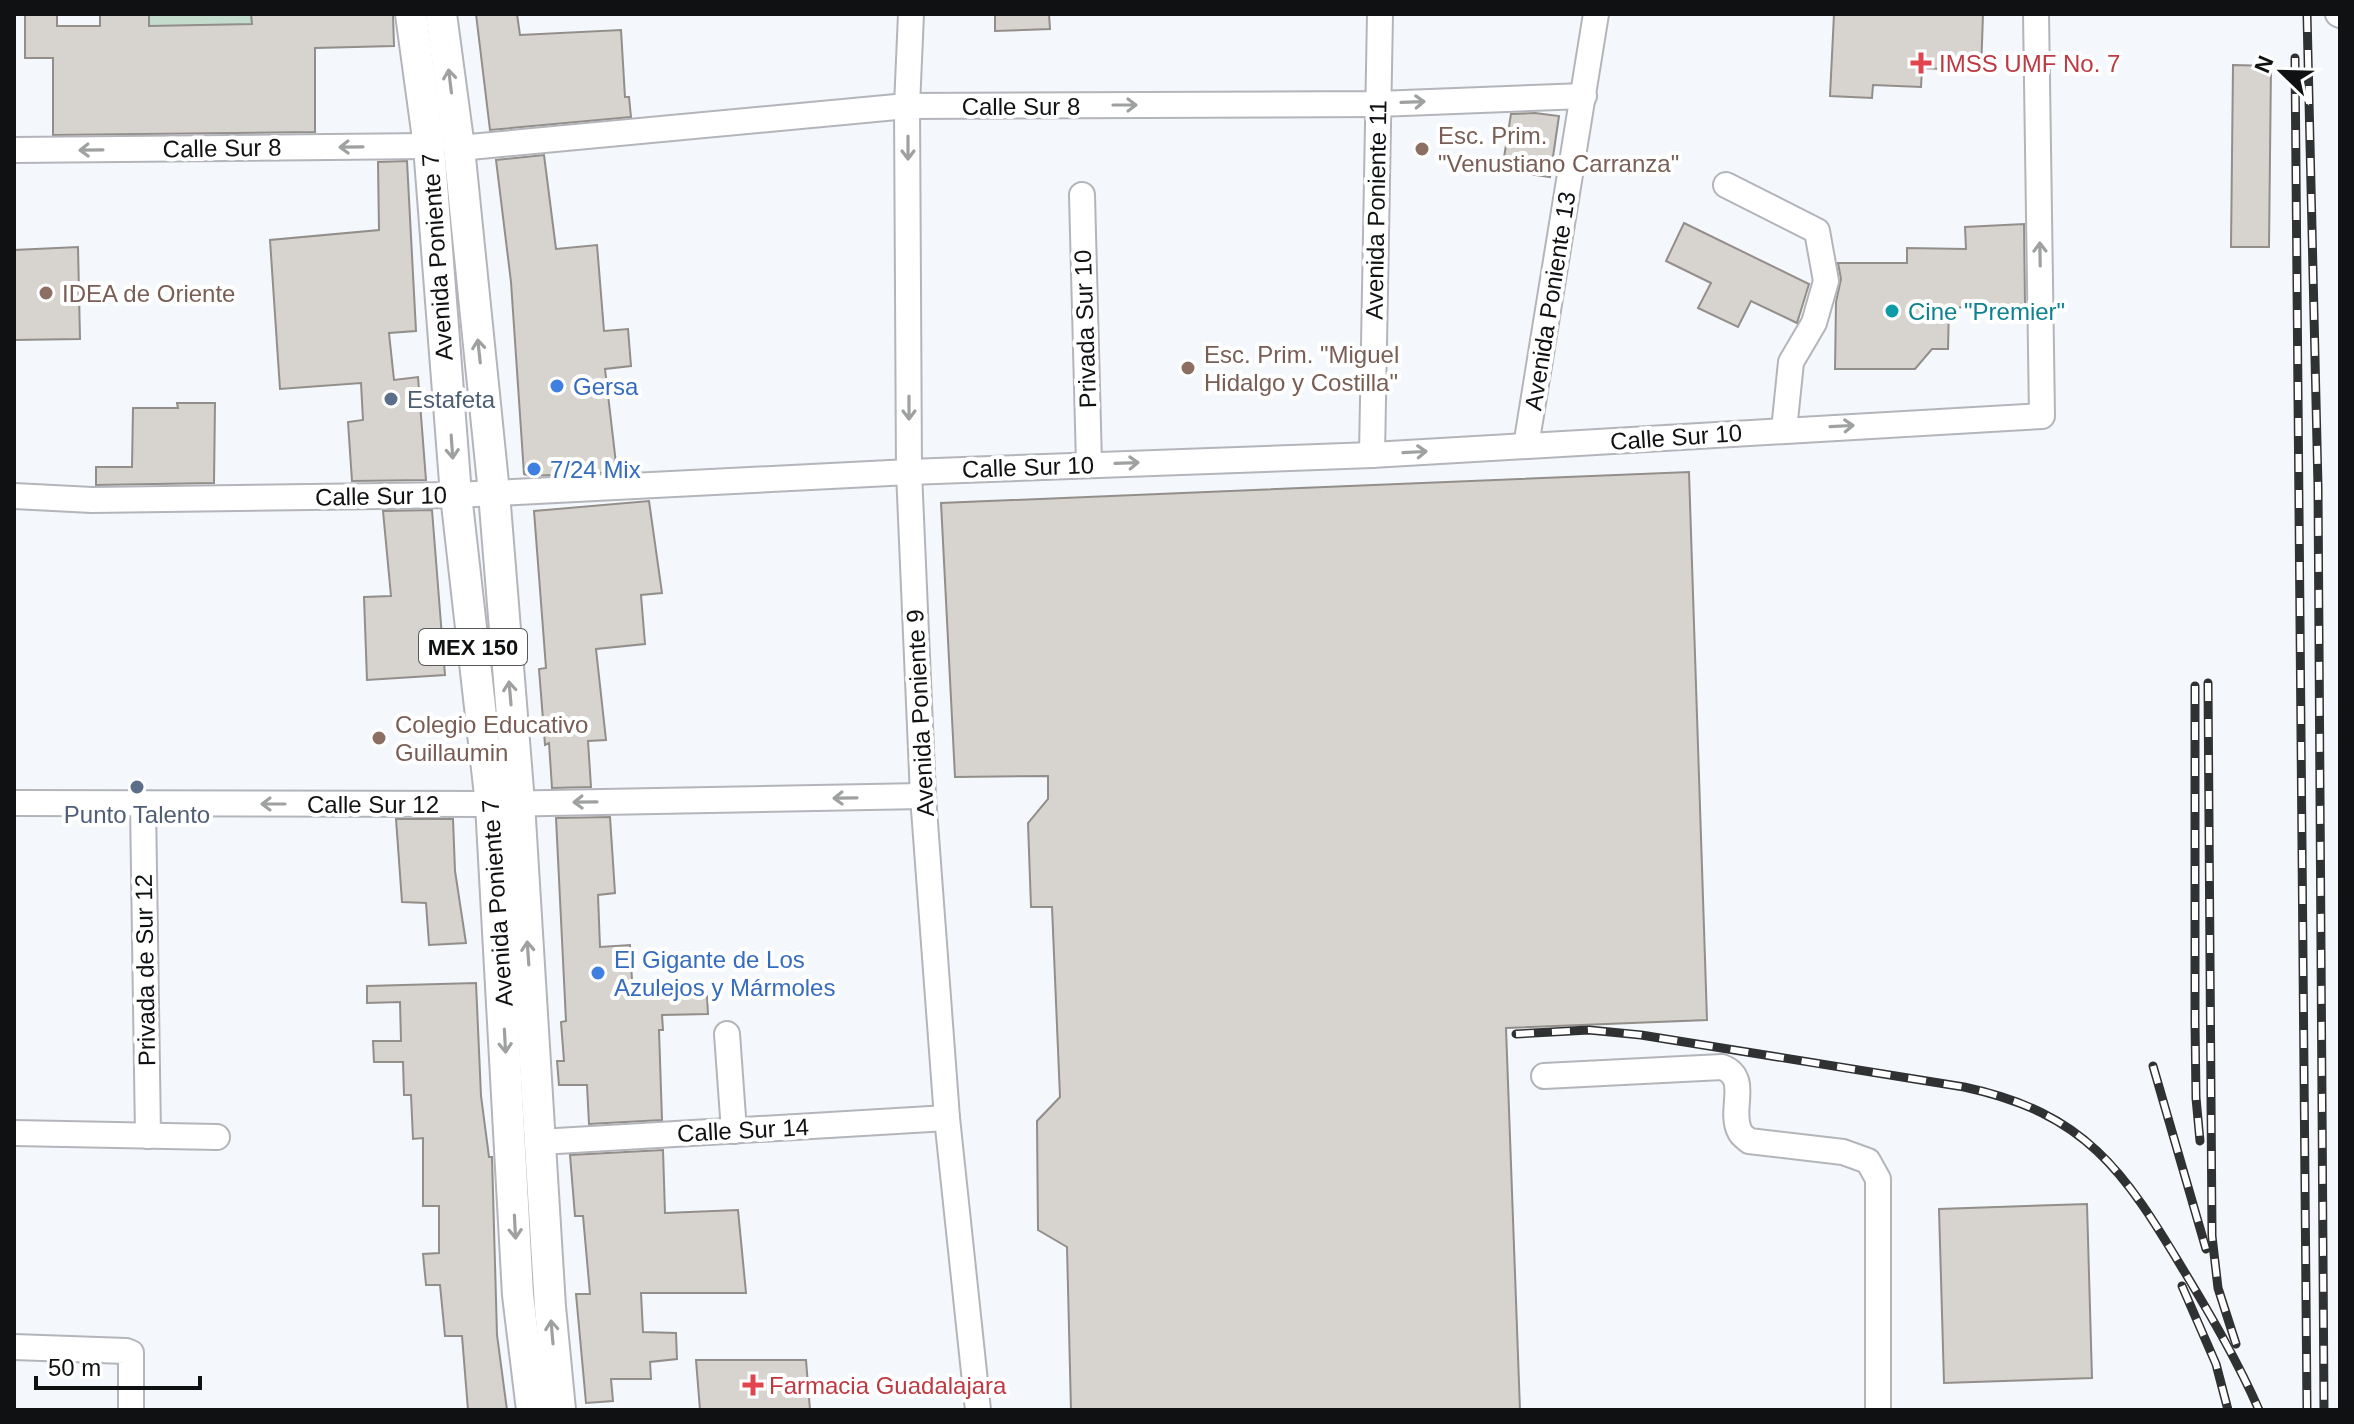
<svg xmlns="http://www.w3.org/2000/svg" width="2354" height="1424" font-family="Arial,sans-serif">
	<style>
		.green { fill: #c3dccc }
		.building { fill: #d7d3cf; stroke: #928e8a; stroke-width: 2 }
		.lines { fill: none; stroke-linecap: round; stroke-linejoin: round }
		.minor-casing { stroke: #b3b5ba; stroke-width: 28 }
		.major-casing { stroke: #b3b5ba; stroke-width: 34 }
		.minor { stroke: #fff; stroke-width: 24 }
		.major { stroke: #fff; stroke-width: 30 }
		.rail-casing { stroke: #303133; stroke-width: 9 }
		.rail { stroke: #fff; stroke-width: 6; stroke-dasharray: 18; stroke-linecap: butt }
		.oneway { stroke: #9fa0a0 }
		.health-dot { fill: #e0444e; stroke: #fff; stroke-width: 3 }
		.education-dot { fill: #8d6e63; stroke: #fff; stroke-width: 3 }
		.culture-dot { fill: #0f9aa8; stroke: #fff; stroke-width: 3 }
		.shop-dot { fill: #3f7fe0; stroke: #fff; stroke-width: 3 }
		.service-dot { fill: #5c6f8a; stroke: #fff; stroke-width: 3 }
		.labels { text-anchor: middle; dominant-baseline: central; stroke-width: 8; stroke-linejoin: round; paint-order: stroke }
		.shield { fill: #fff; stroke: #585859; stroke-width: 2 }
		.shield-label { font-size: 22px; font-weight: bold; fill: #101112 }
		.health-label { font-size: 24px; fill: #be3a42; stroke: #fff; text-anchor: start }
		.street-label { font-size: 24px; fill: #101112; stroke: #fff }
		.education-label { font-size: 24px; fill: #785e54; stroke: #fff; text-anchor: start }
		.culture-label { font-size: 24px; fill: #0d838f; stroke: #fff; text-anchor: start }
		.shop-label { font-size: 24px; fill: #366cbe; stroke: #fff; text-anchor: start }
		.service-label { font-size: 24px; fill: #4e5e75; stroke: #fff; text-anchor: start }
	</style>
	<rect width="100%" height="100%" fill="#f4f7fc"/>
	<!-- green -->
	<polygon class="green" points="149,14 251,14 252,24 149,26"/>
	<!-- building -->
	<g class="building">
		<polygon points="25,14 57,14 57,26 100,26 100,14 149,14 149,26 252,24 251,14 393,14 394,46 315,48 315,132 53,135 53,58 25,58"/>
		<polygon points="476,14 517,14 520,35 621,30 625,97 629,97 631,117 490,130"/>
		<polygon points="995,14 1049,14 1050,29 995,31"/>
		<polygon points="1834,14 1983,14 1981,71 1922,68 1921,87 1873,85 1872,98 1830,96"/>
		<polygon points="2233,65 2271,66 2269,247 2231,247"/>
		<polygon points="1535,113 1559,116 1550,177 1502,170 1511,114"/>
		<polygon points="544,155 556,249 597,245 604,331 628,329 631,366 605,369 617,472 530,476 524,474 511,282 496,160"/>
		<polygon points="407,161 416,331 389,333 394,380 418,377 426,480 352,481 348,422 363,420 361,383 280,389 270,240 379,230 378,162"/>
		<polygon points="1684,223 1809,284 1797,323 1751,301 1738,327 1698,308 1711,283 1666,261"/>
		<polygon points="2024,224 2025,304 1949,308 1948,349 1932,349 1915,369 1835,369 1836,302 1841,279 1838,263 1907,263 1907,248 1966,249 1965,227"/>
		<polygon points="78,247 80,339 14,340 14,250"/>
		<polygon points="177,403 215,403 214,483 96,485 96,467 132,467 133,408 178,408"/>
		<polygon points="1689,472 1707,1020 1506,1028 1520,1410 1071,1410 1067,1247 1038,1230 1037,1121 1060,1097 1052,907 1031,907 1028,823 1048,799 1048,776 955,777 941,503"/>
		<polygon points="649,501 662,593 641,595 645,644 596,649 606,740 588,741 591,787 552,788 549,743 545,745 539,669 546,668 534,511"/>
		<polygon points="432,510 445,675 367,680 364,597 391,596 383,511"/>
		<polygon points="610,817 615,893 598,895 600,947 630,945 633,997 707,996 708,1014 662,1015 663,1030 659,1030 662,1120 589,1124 587,1085 559,1085 557,1061 564,1061 561,1022 566,1021 556,818"/>
		<polygon points="396,819 453,819 455,871 466,943 429,945 426,903 402,902"/>
		<polygon points="476,983 481,1096 489,1157 492,1157 497,1335 507,1410 468,1410 462,1336 445,1336 440,1285 426,1285 423,1254 439,1253 439,1206 423,1206 423,1138 413,1139 411,1095 404,1095 403,1062 374,1062 373,1041 401,1041 400,1002 367,1003 367,986"/>
		<polygon points="663,1150 665,1213 738,1210 746,1293 641,1293 643,1332 676,1333 677,1359 650,1362 651,1379 611,1379 613,1401 586,1403 576,1294 590,1294 583,1216 575,1216 570,1155"/>
		<polygon points="2087,1204 2092,1378 1944,1383 1939,1209"/>
		<polygon points="696,1360 806,1360 810,1410 700,1410"/>
	</g>
	<g class="lines">
		<!-- minor casing -->
		<g class="minor-casing">
			<g id="minor">
				<polyline points="911,14 907,106 909,472 923,796 947,1118 978,1410"/>
				<polyline points="2338,14 2340,15"/>
				<polyline points="459,148 907,106 1378,104 1584,96"/>
				<polyline points="14,150 429,146"/>
				<polyline points="1726,185 1817,231 1826,281 1814,323 1791,362 1784,430"/>
				<polyline points="1082,195 1089,464"/>
				<polyline points="1526,446 1596,14"/>
				<polyline points="1372,455 1380,14"/>
				<polyline points="14,496 92,500 456,495 909,472 1372,455 2042,416 2036,14"/>
				<polyline points="14,803 491,804 923,796"/>
				<polyline points="143,805 148,1136"/>
				<polyline points="727,1034 734,1131"/>
				<path d="M 1544,1076 L 1722,1067 C 1751,1078 1728,1110 1740,1132 C 1742,1136 1746,1138 1749,1141 L 1843,1152 L 1868,1161 L 1878,1179 L 1878,1410"/>
				<polyline points="14,1133 217,1137"/>
				<polyline points="540,1142 947,1118"/>
				<polyline points="14,1347 126,1351 131,1353 131,1410"/>
			</g>
		</g>
		<!-- major casing -->
		<g class="major-casing">
			<g id="major">
				<polyline points="411,14 429,146 456,495 491,804 518,1295 532,1410"/>
				<polyline points="441,14 459,148 494,493 519,803 550,1307 560,1410"/>
			</g>
		</g>
		<!-- minor -->
		<use href="#minor" class="minor"/>
		<!-- major -->
		<use href="#major" class="major"/>
		<!-- rail casing -->
		<g class="rail-casing">
			<g id="rail">
				<polyline points="2307,14 2318,487 2324,1410"/>
				<polyline points="2295,58 2307,1410"/>
				<polyline points="2208,683 2212,1236 2218,1288 2236,1344"/>
				<polyline points="2195,686 2195,1022 2196,1098 2200,1141"/>
				<path d="M 1516,1034 L 1589,1030 L 1641,1035 L 1964,1087 C 2086,1113 2124,1171 2184,1271 C 2211,1316 2238,1362 2259,1410"/>
				<polyline points="2153,1066 2206,1249"/>
				<polyline points="2182,1286 2216,1364 2228,1410"/>
			</g>
		</g>
		<!-- rail -->
		<use href="#rail" class="rail"/>
	</g>
	<!-- one-way arrows -->
	<defs><path id="oneway-shaft" d="M-6 0H5M1.5-3L5.5 0L1.5 3" fill="none" stroke-width="1.6" stroke-linecap="round" stroke-linejoin="round" transform="scale(2)"/></defs>
	<g class="oneway">
		<use href="#oneway-shaft" transform="translate(450 81) rotate(-97)"/>
		<use href="#oneway-shaft" transform="translate(1413 102) rotate(-2)"/>
		<use href="#oneway-shaft" transform="translate(1125 105)"/>
		<use href="#oneway-shaft" transform="translate(351 147) rotate(179)"/>
		<use href="#oneway-shaft" transform="translate(908 148) rotate(90)"/>
		<use href="#oneway-shaft" transform="translate(91 150) rotate(179)"/>
		<use href="#oneway-shaft" transform="translate(2040 254) rotate(-91)"/>
		<use href="#oneway-shaft" transform="translate(479 351) rotate(-96)"/>
		<use href="#oneway-shaft" transform="translate(909 408) rotate(90)"/>
		<use href="#oneway-shaft" transform="translate(1842 426) rotate(-3)"/>
		<use href="#oneway-shaft" transform="translate(452 447) rotate(86)"/>
		<use href="#oneway-shaft" transform="translate(1415 452) rotate(-3)"/>
		<use href="#oneway-shaft" transform="translate(1127 463) rotate(-2)"/>
		<use href="#oneway-shaft" transform="translate(510 693) rotate(-95)"/>
		<use href="#oneway-shaft" transform="translate(845 798) rotate(179)"/>
		<use href="#oneway-shaft" transform="translate(585 802) rotate(179)"/>
		<use href="#oneway-shaft" transform="translate(273 804) rotate(180)"/>
		<use href="#oneway-shaft" transform="translate(528 953) rotate(-94)"/>
		<use href="#oneway-shaft" transform="translate(505 1041) rotate(87)"/>
		<use href="#oneway-shaft" transform="translate(515 1227) rotate(87)"/>
		<use href="#oneway-shaft" transform="translate(552 1332) rotate(-95)"/>
	</g>
	<!-- markers -->
	<g class="health-dot">
		<path d="M1917 51h8v8h8v8h-8v8h-8v-8h-8v-8h8z"/>
		<path d="M749 1373h8v8h8v8h-8v8h-8v-8h-8v-8h8z"/>
	</g>
	<g class="education-dot">
		<circle cx="1422" cy="149" r="8"/>
		<circle cx="46" cy="293" r="8"/>
		<circle cx="1188" cy="368" r="8"/>
		<circle cx="379" cy="738" r="8"/>
	</g>
	<circle class="culture-dot" cx="1892" cy="311" r="8"/>
	<g class="shop-dot">
		<circle cx="557" cy="386" r="8"/>
		<circle cx="534" cy="469" r="8"/>
		<circle cx="598" cy="973" r="8"/>
	</g>
	<g class="service-dot">
		<circle cx="391" cy="399" r="8"/>
		<circle cx="137" cy="787" r="8"/>
	</g>
	<g class="labels">
		<!-- shield labels -->
		<rect class="shield" x="419" y="629" width="108" height="36" rx="6"/>
		<g class="shield-label">
			<text x="473" y="647">MEX 150</text>
		</g>
		<!-- health labels -->
		<g class="health-label">
			<text x="1939" y="63">IMSS UMF No. 7</text>
			<text x="769" y="1385">Farmacia Guadalajara</text>
		</g>
		<!-- street labels -->
		<g class="street-label">
			<text x="1021" y="106">Calle Sur 8</text>
			<text transform="translate(222 148) rotate(-1)">Calle Sur 8</text>
			<text transform="translate(1376 210) rotate(-89)">Avenida Poniente 11</text>
			<text transform="translate(437 257) rotate(-94)">Avenida Poniente 7</text>
			<text transform="translate(1550 301) rotate(-81)">Avenida Poniente 13</text>
			<text transform="translate(1085 329) rotate(-92)">Privada Sur 10</text>
			<text transform="translate(1676 437) rotate(-4)">Calle Sur 10</text>
			<text transform="translate(1028 467) rotate(-2)">Calle Sur 10</text>
			<text transform="translate(381 496) rotate(-1)">Calle Sur 10</text>
			<text transform="translate(920 713) rotate(-93)">Avenida Poniente 9</text>
			<text x="373" y="804">Calle Sur 12</text>
			<text transform="translate(497 903) rotate(-94)">Avenida Poniente 7</text>
			<text transform="translate(145 970) rotate(-91)">Privada de Sur 12</text>
			<text transform="translate(743 1130) rotate(-3)">Calle Sur 14</text>
		</g>
		<!-- education labels -->
		<g class="education-label">
			<text x="1438" y="135">Esc. Prim.<tspan x="1438" dy="28">"Venustiano Carranza"</tspan></text>
			<text x="62" y="293">IDEA de Oriente</text>
			<text x="1204" y="354">Esc. Prim. "Miguel<tspan x="1204" dy="28">Hidalgo y Costilla"</tspan></text>
			<text x="395" y="724">Colegio Educativo<tspan x="395" dy="28">Guillaumin</tspan></text>
		</g>
		<!-- culture labels -->
		<g class="culture-label">
			<text x="1908" y="311">Cine "Premier"</text>
		</g>
		<!-- shop labels -->
		<g class="shop-label">
			<text x="573" y="386">Gersa</text>
			<text x="550" y="469">7/24 Mix</text>
			<text x="614" y="959">El Gigante de Los<tspan x="614" dy="28">Azulejos y Mármoles</tspan></text>
		</g>
		<!-- service labels -->
		<g class="service-label">
			<text x="407" y="399">Estafeta</text>
			<text x="137" y="814" text-anchor="middle">Punto Talento</text>
		</g>
	</g>
	<!-- border -->
	<rect width="2354" height="1424" fill="none" stroke="#101112" stroke-width="32"/>
	<!-- north arrow -->
	<g transform="translate(2282 72) rotate(293)" stroke="#ffffff" stroke-width="6" paint-order="stroke">
	<path d="M0-6L14 30L0 20L-14 30Z" fill="#101112"/>
	<text y="-12" font-size="22" font-weight="bold" text-anchor="middle" fill="#101112">N</text>
	</g>
	<!-- scale -->
	<path d="M36 1376v12h164v-12" fill="none" stroke="#101112" stroke-width="4"/>
	<text x="48" y="1376" font-size="24" fill="#101112" stroke="#ffffff" stroke-width="6" paint-order="stroke">50 m</text>
</svg>
